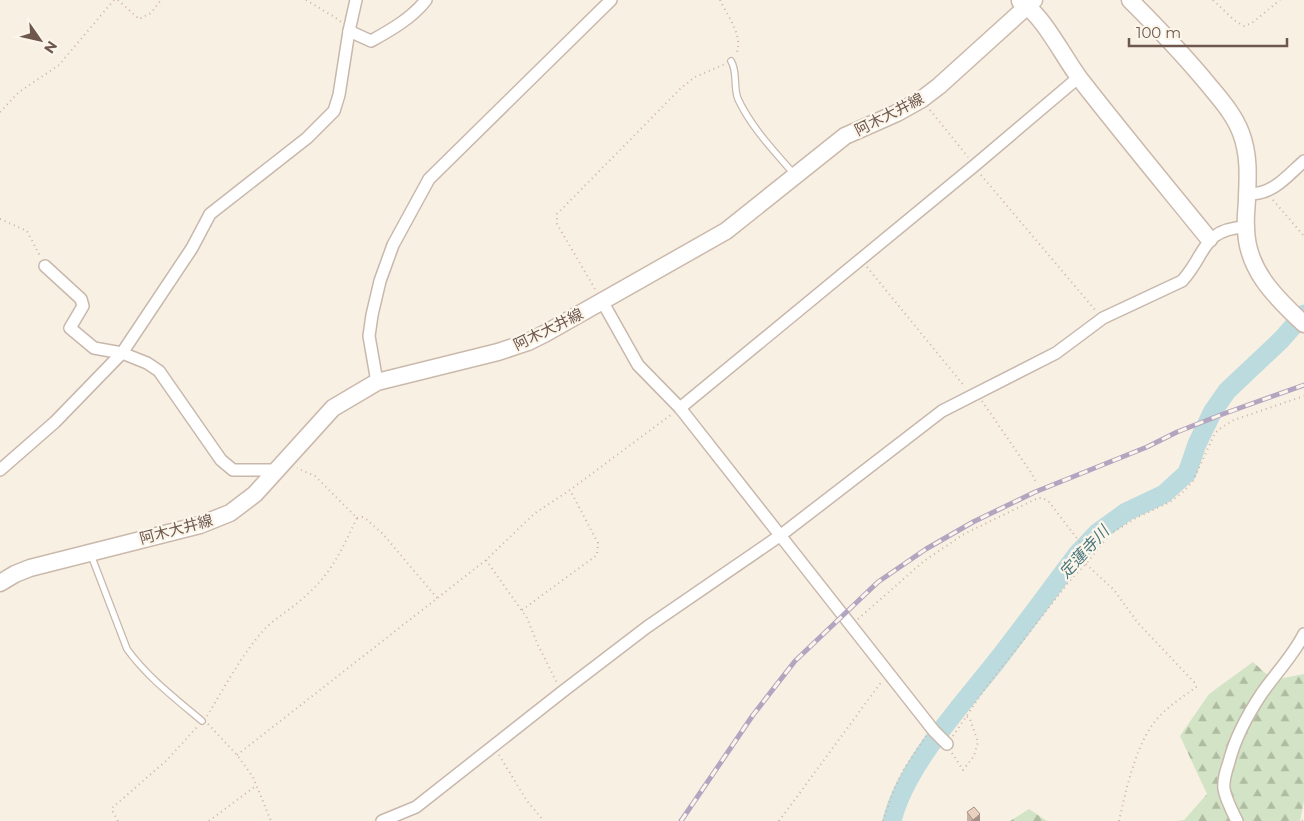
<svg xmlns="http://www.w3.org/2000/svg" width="1304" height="821" font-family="Montserrat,'Noto Sans JP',sans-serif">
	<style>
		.forest { fill: url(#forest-firs) }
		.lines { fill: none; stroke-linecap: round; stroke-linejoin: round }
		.river { stroke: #bcdbdf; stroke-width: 19 }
		.lane-casing { stroke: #c8b8ac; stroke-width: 8 }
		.street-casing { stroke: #c8b8ac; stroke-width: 14 }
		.secondary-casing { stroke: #cbb9ab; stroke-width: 19 }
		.path { stroke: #cfb4a3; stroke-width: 2; stroke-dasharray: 1 4; stroke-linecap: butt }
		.lane { stroke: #fff; stroke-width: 5.5 }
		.street { stroke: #fff; stroke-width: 11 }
		.secondary { stroke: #fff; stroke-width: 16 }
		.rail-casing { stroke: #b3a5c0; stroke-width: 5 }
		.rail { stroke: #fcf5ea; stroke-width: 3; stroke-dasharray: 9; stroke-linecap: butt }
		.wall { fill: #c9b3a4 }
		.shaded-wall { fill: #a49286 }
		.building { fill: #ead0bf; stroke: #a49286 }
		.labels { text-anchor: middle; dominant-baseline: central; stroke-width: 4.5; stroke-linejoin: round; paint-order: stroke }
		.street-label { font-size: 15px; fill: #6e584d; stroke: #fcf5ea }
		.water-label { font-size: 16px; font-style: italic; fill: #4a767e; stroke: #fcf5ea }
	</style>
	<defs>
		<pattern id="forest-firs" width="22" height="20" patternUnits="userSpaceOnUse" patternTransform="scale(1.25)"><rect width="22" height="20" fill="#d2e4c5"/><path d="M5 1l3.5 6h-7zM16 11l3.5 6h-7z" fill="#afbca2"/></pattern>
	</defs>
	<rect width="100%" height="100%" fill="#f9f0e4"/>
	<!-- forest -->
	<g class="forest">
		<polygon points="1253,662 1273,680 1304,674 1304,801 1300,821 1177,821 1184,820 1207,794 1180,736 1209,694"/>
		<polygon points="1029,809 1047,821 1010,821"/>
	</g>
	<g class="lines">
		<!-- river -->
		<path class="river" d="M 892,821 C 905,767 960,707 995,663 C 1023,627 1050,590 1078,553 L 1097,533 L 1126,512 L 1164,494 L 1187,473 L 1197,444 L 1213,411 L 1227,391 L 1281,340 L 1304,314"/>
		<!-- lane casing -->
		<g class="lane-casing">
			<g id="lane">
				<path d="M 731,61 C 738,72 733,87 738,99 C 751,127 774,151 794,174"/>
				<path d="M 91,555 L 127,649 C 147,677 176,699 202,721"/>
			</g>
		</g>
		<!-- street casing -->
		<g class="street-casing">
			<g id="street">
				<path d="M 349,31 L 371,41 C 391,30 412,18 426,0"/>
				<path d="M 1247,194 C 1273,195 1286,177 1304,161"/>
				<polyline points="45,266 81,299 83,306 70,328 94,348 122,353 147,363 159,371 221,460 233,470 277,470"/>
				<polyline points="602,301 638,365 680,408 934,731 947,744"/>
				<polyline points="377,382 369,336 372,315 380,281 393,245 429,179 611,0"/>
				<polyline points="680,408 974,166 1079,77"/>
				<polyline points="0,470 55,422 122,353 192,248 210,214 307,138 334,111 339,95 349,31 356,0"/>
				<path d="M 382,821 L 416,807 L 562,692 L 647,627 L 781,535 L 942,411 L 1056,353 L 1103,318 L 1182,281 C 1207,254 1201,229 1246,227"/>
				<path d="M 1237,821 C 1232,811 1226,800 1224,789 C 1223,780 1226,771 1229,762 C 1235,738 1248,714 1262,693 C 1276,673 1293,656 1304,634"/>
			</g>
		</g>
		<!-- secondary casing -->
		<g class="secondary-casing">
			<g id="secondary">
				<path d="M 1130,0 C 1157,27 1183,54 1207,83 C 1220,99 1234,114 1241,133 C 1249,154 1248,175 1247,197 C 1247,207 1245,217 1246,227 C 1246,269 1275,297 1304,324"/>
				<path d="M 1020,1 C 1044,16 1062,55 1080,79 C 1122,133 1166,186 1209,239"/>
				<polyline points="0,583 15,574 30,568 200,525 230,513 255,494 333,408 377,382 498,352 528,342 546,333 726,231 845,136 897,113 922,99 939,86 1034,0"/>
			</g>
		</g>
		<!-- path -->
		<g class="path">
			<polyline points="118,0 139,19 151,13 161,0"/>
			<polyline points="306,0 336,18 341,22"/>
			<path d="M 720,0 C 728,17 744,36 736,55"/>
			<polyline points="1213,0 1234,20 1244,26 1252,23 1280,0"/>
			<polyline points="930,110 968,157"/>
			<polyline points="0,112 19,92 59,65 114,0"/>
			<polyline points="981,175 1096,311"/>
			<polyline points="1273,200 1304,236"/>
			<polyline points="0,219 27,231 40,256"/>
			<polyline points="867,267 965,387"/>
			<polyline points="595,289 557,224 557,214 681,88 695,77 725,64"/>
			<polyline points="982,401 1032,474 1037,484"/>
			<polyline points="357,518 362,517 366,519 383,534 437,598"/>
			<polyline points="486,560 527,618 537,643 557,683"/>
			<path d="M 1086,564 L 1114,590 L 1138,623 L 1194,682 L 1196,687 C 1183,697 1168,706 1157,719 C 1136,743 1126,790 1119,821"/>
			<polyline points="522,610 597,555 598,543 570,490"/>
			<polyline points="858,619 924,561 964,534 1038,498 1043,498 1049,502 1079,541 1093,554"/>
			<path d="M 207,716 C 224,688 240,658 261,633 C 273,619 289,611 302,599 C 331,575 341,551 357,518 L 315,476 L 297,468"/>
			<polyline points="208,724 237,755 253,777 271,821"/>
			<polyline points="953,736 984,690 1072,578 1086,564 1110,534 1138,517 1170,502 1182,493 1193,481 1215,433 1222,427 1234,420 1304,396"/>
			<polyline points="952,753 963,770 974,756 978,742 970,719 966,716"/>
			<polyline points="237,755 486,560 535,513 570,490 672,414"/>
			<polyline points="499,755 527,801 544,821"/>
			<polyline points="118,821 113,812 112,808 167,760 197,727"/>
			<polyline points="209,821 257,785"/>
			<polyline points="779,821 882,681"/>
			<polyline points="883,821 894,789 904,769 926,736"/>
			<polyline points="1302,821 1304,820"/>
		</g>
		<!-- lane -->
		<use href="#lane" class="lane"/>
		<!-- street -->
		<use href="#street" class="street"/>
		<!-- secondary -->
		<use href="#secondary" class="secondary"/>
		<!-- rail casing -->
		<g class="rail-casing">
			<polyline id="rail" points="681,821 753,715 795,661 878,582 926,549 973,522 1035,492 1147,447 1177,432 1223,414 1304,385"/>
		</g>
		<!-- rail -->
		<use href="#rail" class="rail"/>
	</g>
	<!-- wall -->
	<polygon class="wall" points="967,812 980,821 967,821"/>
	<!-- shaded-wall -->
	<polygon class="shaded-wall" points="980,814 980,821 973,821 973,820"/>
	<!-- building -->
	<polygon class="building" points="974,807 980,814 973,820 974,821 971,821 973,820 967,812"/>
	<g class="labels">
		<!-- street labels -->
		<g class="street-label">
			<text transform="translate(889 114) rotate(-27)">阿木大井線</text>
			<text transform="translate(548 329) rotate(-26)">阿木大井線</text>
			<text transform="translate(176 529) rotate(-15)">阿木大井線</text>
		</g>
		<!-- water labels -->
		<g class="water-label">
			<text transform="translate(1084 552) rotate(-47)">定蓮寺川</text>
		</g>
	</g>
	<!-- north arrow -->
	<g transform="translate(40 40) rotate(124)" stroke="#fcf5ea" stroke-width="4" paint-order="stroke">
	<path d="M0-4L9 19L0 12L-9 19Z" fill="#6e584d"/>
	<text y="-8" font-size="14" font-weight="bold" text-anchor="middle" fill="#6e584d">N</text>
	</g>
	<!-- scale -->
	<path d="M1129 38v8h158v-8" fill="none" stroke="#6e584d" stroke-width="2.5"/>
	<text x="1136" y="38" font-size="15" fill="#6e584d" stroke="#fcf5ea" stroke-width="4" paint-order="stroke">100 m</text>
</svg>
